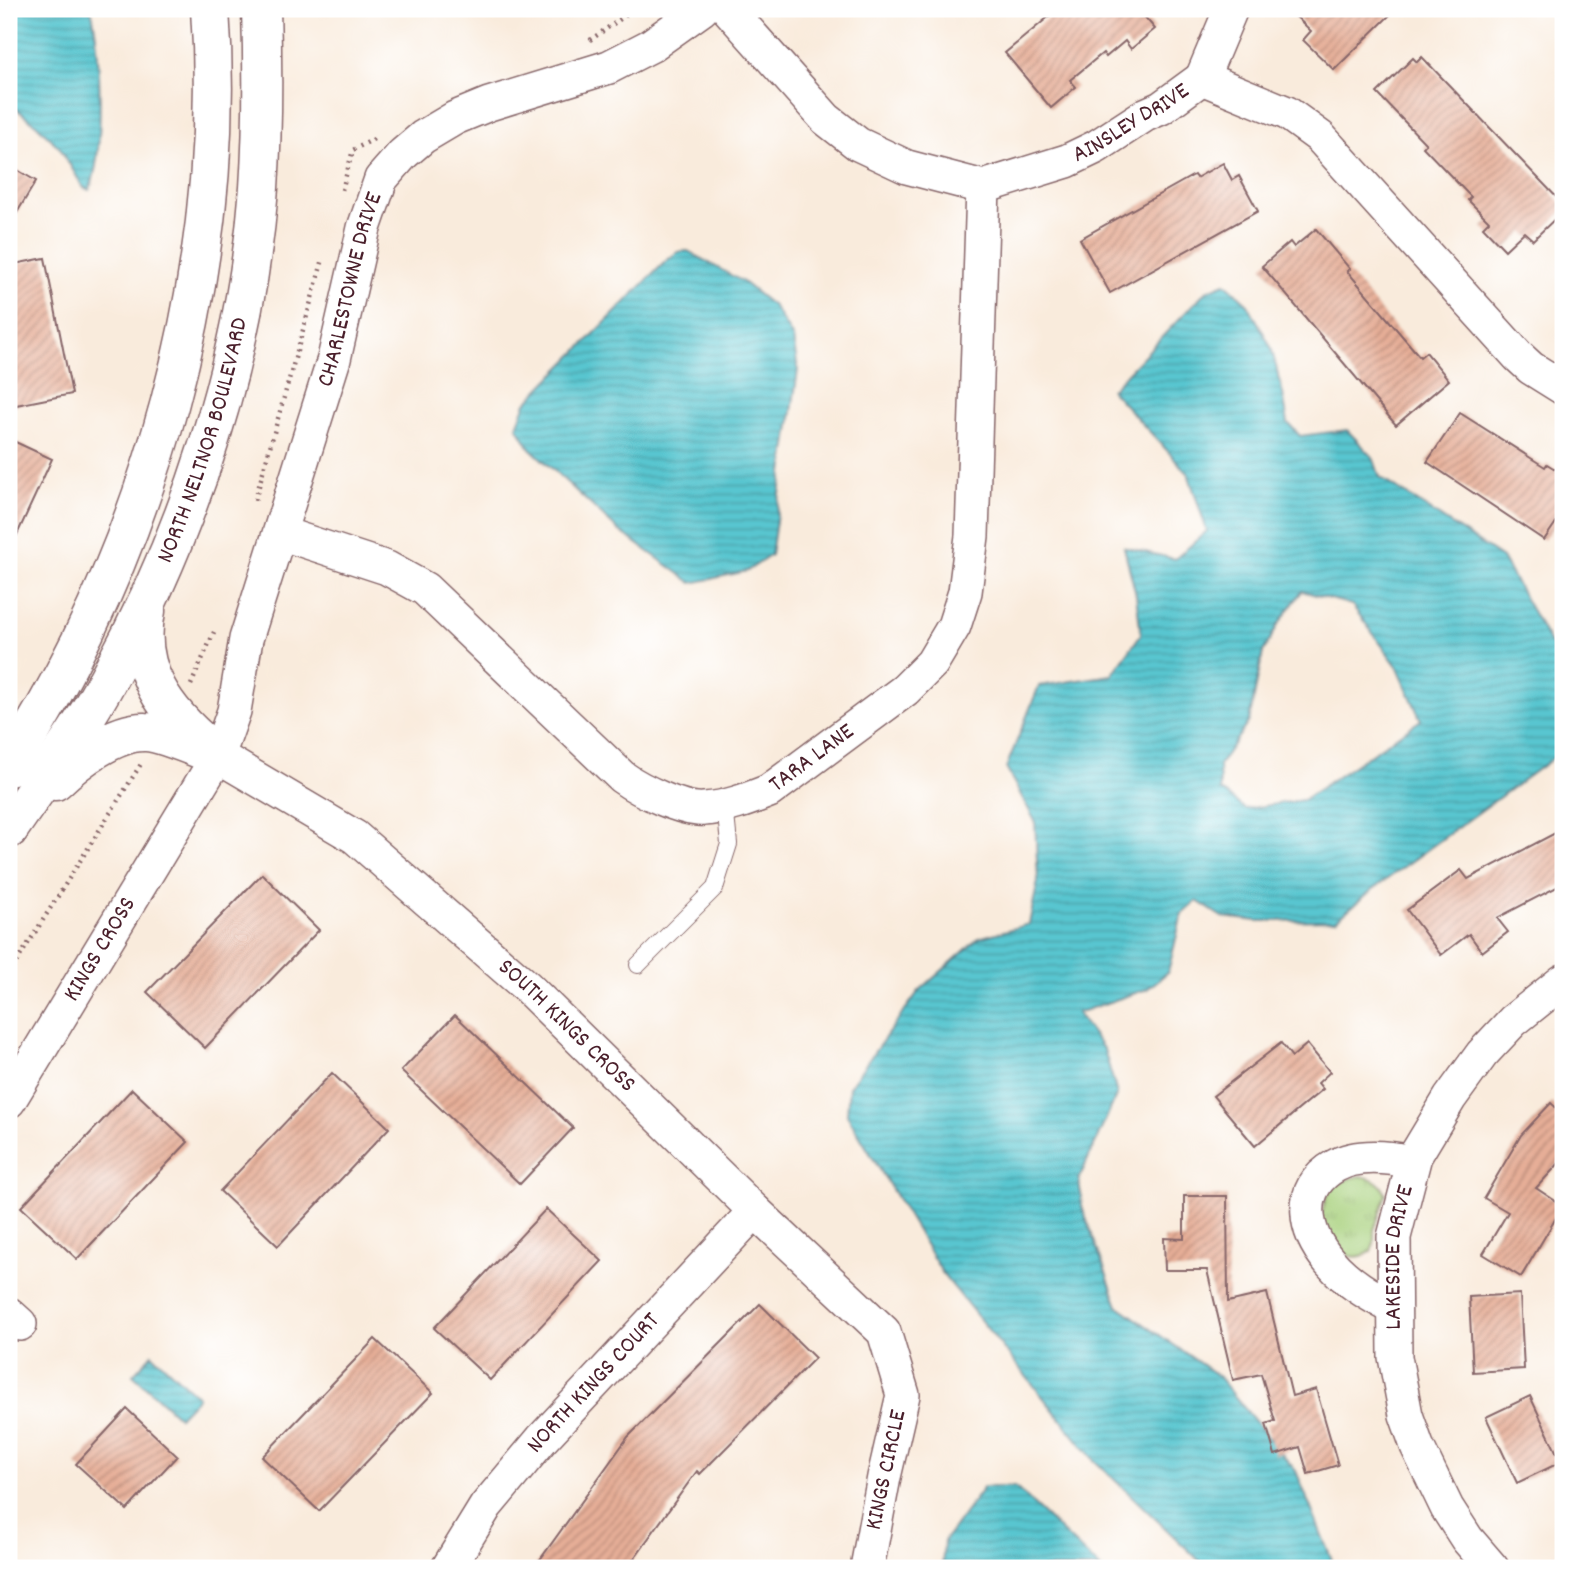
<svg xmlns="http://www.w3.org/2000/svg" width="1572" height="1577" font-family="Dekko,sans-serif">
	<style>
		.grass { fill: url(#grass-tufts); stroke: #787854; stroke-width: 2 }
		.water { fill: url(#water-rules); stroke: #52727e; stroke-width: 2; fill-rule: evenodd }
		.building { fill: url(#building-hatch) }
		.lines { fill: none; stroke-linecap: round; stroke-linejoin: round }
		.lane-casing { stroke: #876669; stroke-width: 18 }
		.street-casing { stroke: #876669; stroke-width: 36 }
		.primary-casing { stroke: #876669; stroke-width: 41 }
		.path { stroke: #876669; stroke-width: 4.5; stroke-dasharray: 2 5; stroke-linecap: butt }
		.lane { stroke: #fff; stroke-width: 16 }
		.street { stroke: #fff; stroke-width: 33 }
		.primary { stroke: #fff; stroke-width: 38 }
		.labels { text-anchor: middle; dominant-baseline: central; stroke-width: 7; stroke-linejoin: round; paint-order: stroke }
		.street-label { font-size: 24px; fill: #4a1f2b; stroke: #fff }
	</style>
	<defs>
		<pattern id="grass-tufts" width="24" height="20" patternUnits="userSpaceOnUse" patternTransform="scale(1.75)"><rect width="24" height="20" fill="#a7d07c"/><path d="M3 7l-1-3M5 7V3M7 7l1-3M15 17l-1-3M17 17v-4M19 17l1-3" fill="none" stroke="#91b26b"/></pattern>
		<pattern id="water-rules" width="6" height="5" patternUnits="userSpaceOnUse" patternTransform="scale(1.75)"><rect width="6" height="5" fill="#59c6d0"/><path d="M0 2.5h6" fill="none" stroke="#4ca0a9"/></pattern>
		<pattern id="building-hatch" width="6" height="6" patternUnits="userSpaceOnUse" patternTransform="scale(1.75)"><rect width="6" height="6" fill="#e6ae97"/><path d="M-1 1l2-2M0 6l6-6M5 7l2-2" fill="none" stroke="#bc8d7b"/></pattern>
	</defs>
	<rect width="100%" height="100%" fill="#fff"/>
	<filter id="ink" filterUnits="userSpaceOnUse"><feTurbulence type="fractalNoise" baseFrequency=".0143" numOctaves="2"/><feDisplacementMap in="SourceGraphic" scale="14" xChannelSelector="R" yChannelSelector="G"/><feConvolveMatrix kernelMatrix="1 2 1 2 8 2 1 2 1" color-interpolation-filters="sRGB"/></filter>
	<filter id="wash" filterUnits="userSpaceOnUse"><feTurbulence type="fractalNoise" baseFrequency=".00686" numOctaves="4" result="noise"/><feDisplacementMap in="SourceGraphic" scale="28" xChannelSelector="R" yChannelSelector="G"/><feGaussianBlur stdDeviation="1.57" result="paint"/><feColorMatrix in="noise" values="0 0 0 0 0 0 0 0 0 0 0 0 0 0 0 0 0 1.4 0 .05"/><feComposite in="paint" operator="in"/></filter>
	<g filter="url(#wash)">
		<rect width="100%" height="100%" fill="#f9ebdc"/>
		<!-- grass -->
		<path class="grass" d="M 1360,1176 C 1374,1178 1380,1182 1386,1194 L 1374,1230 L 1374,1243 L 1371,1252 C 1343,1267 1335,1244 1320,1224 C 1326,1194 1327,1183 1360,1176 Z"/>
		<!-- water -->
		<g class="water">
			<path d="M 9,9 L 91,9 C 101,45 105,157 89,190 L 83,187 L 60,148 L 37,125 L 9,103 Z"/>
			<polygon points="688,251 743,282 774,307 793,338 798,370 771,555 747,571 692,583 617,529 530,448 517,426 526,403 665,262 678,252"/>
			<path d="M 1225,283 L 1248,304 L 1271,347 L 1283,394 L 1288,423 L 1300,436 L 1347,430 L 1373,457 L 1380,477 L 1502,558 L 1555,652 L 1563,651 L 1563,751 L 1372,890 L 1336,920 L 1258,921 L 1222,917 L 1197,901 L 1182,914 L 1168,972 L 1147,989 L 1077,1013 L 1104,1050 L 1117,1094 L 1079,1179 L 1082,1207 L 1118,1306 L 1218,1376 L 1296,1471 L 1335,1568 L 1207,1568 L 1094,1460 L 943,1274 L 847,1115 L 849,1087 L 919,991 L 979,938 L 1029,924 L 1038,881 L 1035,821 L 1006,768 L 1039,686 L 1112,675 L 1141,634 L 1136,595 L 1124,547 L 1175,559 L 1207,531 L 1188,473 L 1111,390 L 1206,291 ZM 1302,591 L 1352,605 L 1397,666 L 1421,720 L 1303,800 L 1245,809 L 1220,790 L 1219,765 L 1249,721 L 1263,652 L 1278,625 Z"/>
			<polygon points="152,1354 198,1397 179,1417 133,1375"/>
			<polygon points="984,1487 1015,1487 1100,1568 942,1568 944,1541"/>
		</g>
		<g id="blocks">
			<!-- building -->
			<g class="building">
				<polygon points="1058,9 1138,9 1155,29 1131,49 1125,41 1106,57 1103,53 1070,80 1076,87 1051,108 1005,53"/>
				<polygon points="1288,9 1396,9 1334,70 1303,40 1311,31"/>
				<polygon points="1422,57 1563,204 1563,211 1533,240 1524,232 1505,250 1483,227 1489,221 1468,200 1471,197 1423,147 1426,144 1377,93 1413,58 1417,62"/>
				<polygon points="1223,163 1232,180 1239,176 1258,211 1110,293 1080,239 1194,175 1196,178"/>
				<polygon points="9,165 36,181 9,226"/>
				<polygon points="1316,229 1350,269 1347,271 1420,357 1426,352 1449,380 1396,425 1262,266 1290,242 1294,247"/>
				<polygon points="45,258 72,394 11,406 9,393 9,265"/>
				<polygon points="1460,413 1545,467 1547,464 1563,474 1563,512 1544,540 1427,462"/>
				<polygon points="9,439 52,459 9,552"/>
				<polygon points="1563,829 1563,884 1497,918 1508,932 1482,952 1469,934 1441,955 1407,910 1461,870 1468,879"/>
				<polygon points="262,874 319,930 205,1048 147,992"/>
				<polygon points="455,1015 573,1128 520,1184 401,1071"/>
				<polygon points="1281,1043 1292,1057 1307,1044 1330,1072 1318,1083 1323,1089 1255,1146 1213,1096"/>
				<polygon points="332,1073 389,1128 278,1246 220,1191"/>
				<polygon points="132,1089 188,1142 77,1259 21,1207"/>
				<polygon points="1551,1103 1563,1114 1563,1159 1536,1188 1563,1206 1521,1277 1483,1254 1508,1212 1484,1198 1521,1135"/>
				<polygon points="1184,1196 1227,1196 1228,1302 1267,1293 1292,1396 1316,1389 1338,1465 1308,1474 1300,1447 1275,1455 1266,1424 1275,1421 1261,1374 1233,1380 1207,1270 1165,1270 1164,1238 1184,1239"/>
				<polygon points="546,1209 602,1261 490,1380 434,1328"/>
				<polygon points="1520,1294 1524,1369 1473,1372 1469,1297"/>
				<polygon points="760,1304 815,1358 700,1474 697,1471 627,1568 534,1568 628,1437"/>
				<polygon points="375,1339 433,1393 319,1511 262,1457"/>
				<polygon points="1530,1396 1561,1462 1517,1483 1486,1417"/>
				<polygon points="127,1409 177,1456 127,1510 76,1464"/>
			</g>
		</g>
	</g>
	<g filter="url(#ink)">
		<use href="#blocks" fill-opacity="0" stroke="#876669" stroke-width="2"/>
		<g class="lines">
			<!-- lane casing -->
			<g class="lane-casing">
				<polyline id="lane" points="638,965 715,888 729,844 725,805"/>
			</g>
			<!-- street casing -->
			<g class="street-casing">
				<g id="street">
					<path id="s1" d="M 728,9 L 826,119 L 858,144 L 907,167 L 983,187 L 1067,161 L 1096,147 L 1145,115 L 1161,108 L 1202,78"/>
					<polyline points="1202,78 1287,113 1320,137 1518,356 1531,368 1563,388"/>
					<polyline points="1202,78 1231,9"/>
					<path id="s2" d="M 280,533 L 387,568 L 425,589 L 622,777 C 640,790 683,811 704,809 C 726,808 749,799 769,791 L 905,690 L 932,663 L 954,626 L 965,592 L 972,536 L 983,187"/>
					<path id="s3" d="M 218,756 L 355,837 L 527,987 L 755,1211 L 884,1332 L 903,1395 L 884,1477 L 867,1568"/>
					<path id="s4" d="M 9,1101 L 218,756 L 234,711 L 246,639 L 334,359 L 364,228 L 381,179 L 403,154 L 423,137 L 455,118 L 489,104 L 609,67 L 650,46 L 702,9"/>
					<path d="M 1394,1308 C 1371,1296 1348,1283 1330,1262 C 1304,1232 1295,1189 1335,1166 C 1357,1153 1389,1157 1413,1162"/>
					<polyline points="9,1314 20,1324"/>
					<path id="s5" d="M 448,1568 L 486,1506 L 542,1439 L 755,1211"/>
					<path id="s6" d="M 1492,1568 L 1467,1539 L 1447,1508 L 1417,1446 L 1406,1415 L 1395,1357 L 1394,1237 L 1415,1156 L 1450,1098 L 1482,1054 L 1513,1021 L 1563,981"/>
				</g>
			</g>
			<!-- primary casing -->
			<g class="primary-casing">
				<g id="primary">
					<path d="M 146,611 C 134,670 166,712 209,748"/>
					<path d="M 9,767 C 150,549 229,269 210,9"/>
					<path d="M 55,781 C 76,761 115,731 145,732 C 161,732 201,750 218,756"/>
					<path id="s7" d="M 9,829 C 42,780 80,732 108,679 C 190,529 246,360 259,188 C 263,128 263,69 261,9"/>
				</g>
			</g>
			<!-- path -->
			<g class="path">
				<polyline points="590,40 635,9"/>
				<polyline points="342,190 353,150 374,139"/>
				<polyline points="255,500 323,259"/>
				<polyline points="191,685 214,632"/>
				<polyline points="9,974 141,764"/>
			</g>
			<!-- lane -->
			<use href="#lane" class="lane"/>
			<!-- street -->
			<use href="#street" class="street"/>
			<!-- primary -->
			<use href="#primary" class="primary"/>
		</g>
	</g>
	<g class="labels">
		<!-- street labels -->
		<g class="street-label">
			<text stroke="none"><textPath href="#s1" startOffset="483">AINSLEY DRIVE</textPath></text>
			<text stroke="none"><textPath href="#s4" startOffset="889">CHARLESTOWNE DRIVE</textPath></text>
			<text stroke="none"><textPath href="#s7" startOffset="438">NORTH NELTNOR BOULEVARD</textPath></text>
			<text stroke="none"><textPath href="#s2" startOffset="639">TARA LANE</textPath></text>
			<text stroke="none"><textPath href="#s4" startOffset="177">KINGS CROSS</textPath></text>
			<text stroke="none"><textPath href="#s3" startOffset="443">SOUTH KINGS CROSS</textPath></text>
			<text stroke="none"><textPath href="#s6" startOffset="336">LAKESIDE DRIVE</textPath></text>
			<text stroke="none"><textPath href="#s5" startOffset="236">NORTH KINGS COURT</textPath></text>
			<text transform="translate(887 1470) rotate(-78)">KINGS CIRCLE</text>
		</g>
	</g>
	<!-- margin -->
	<rect width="1572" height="1577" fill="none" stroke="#fff" stroke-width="35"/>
</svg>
